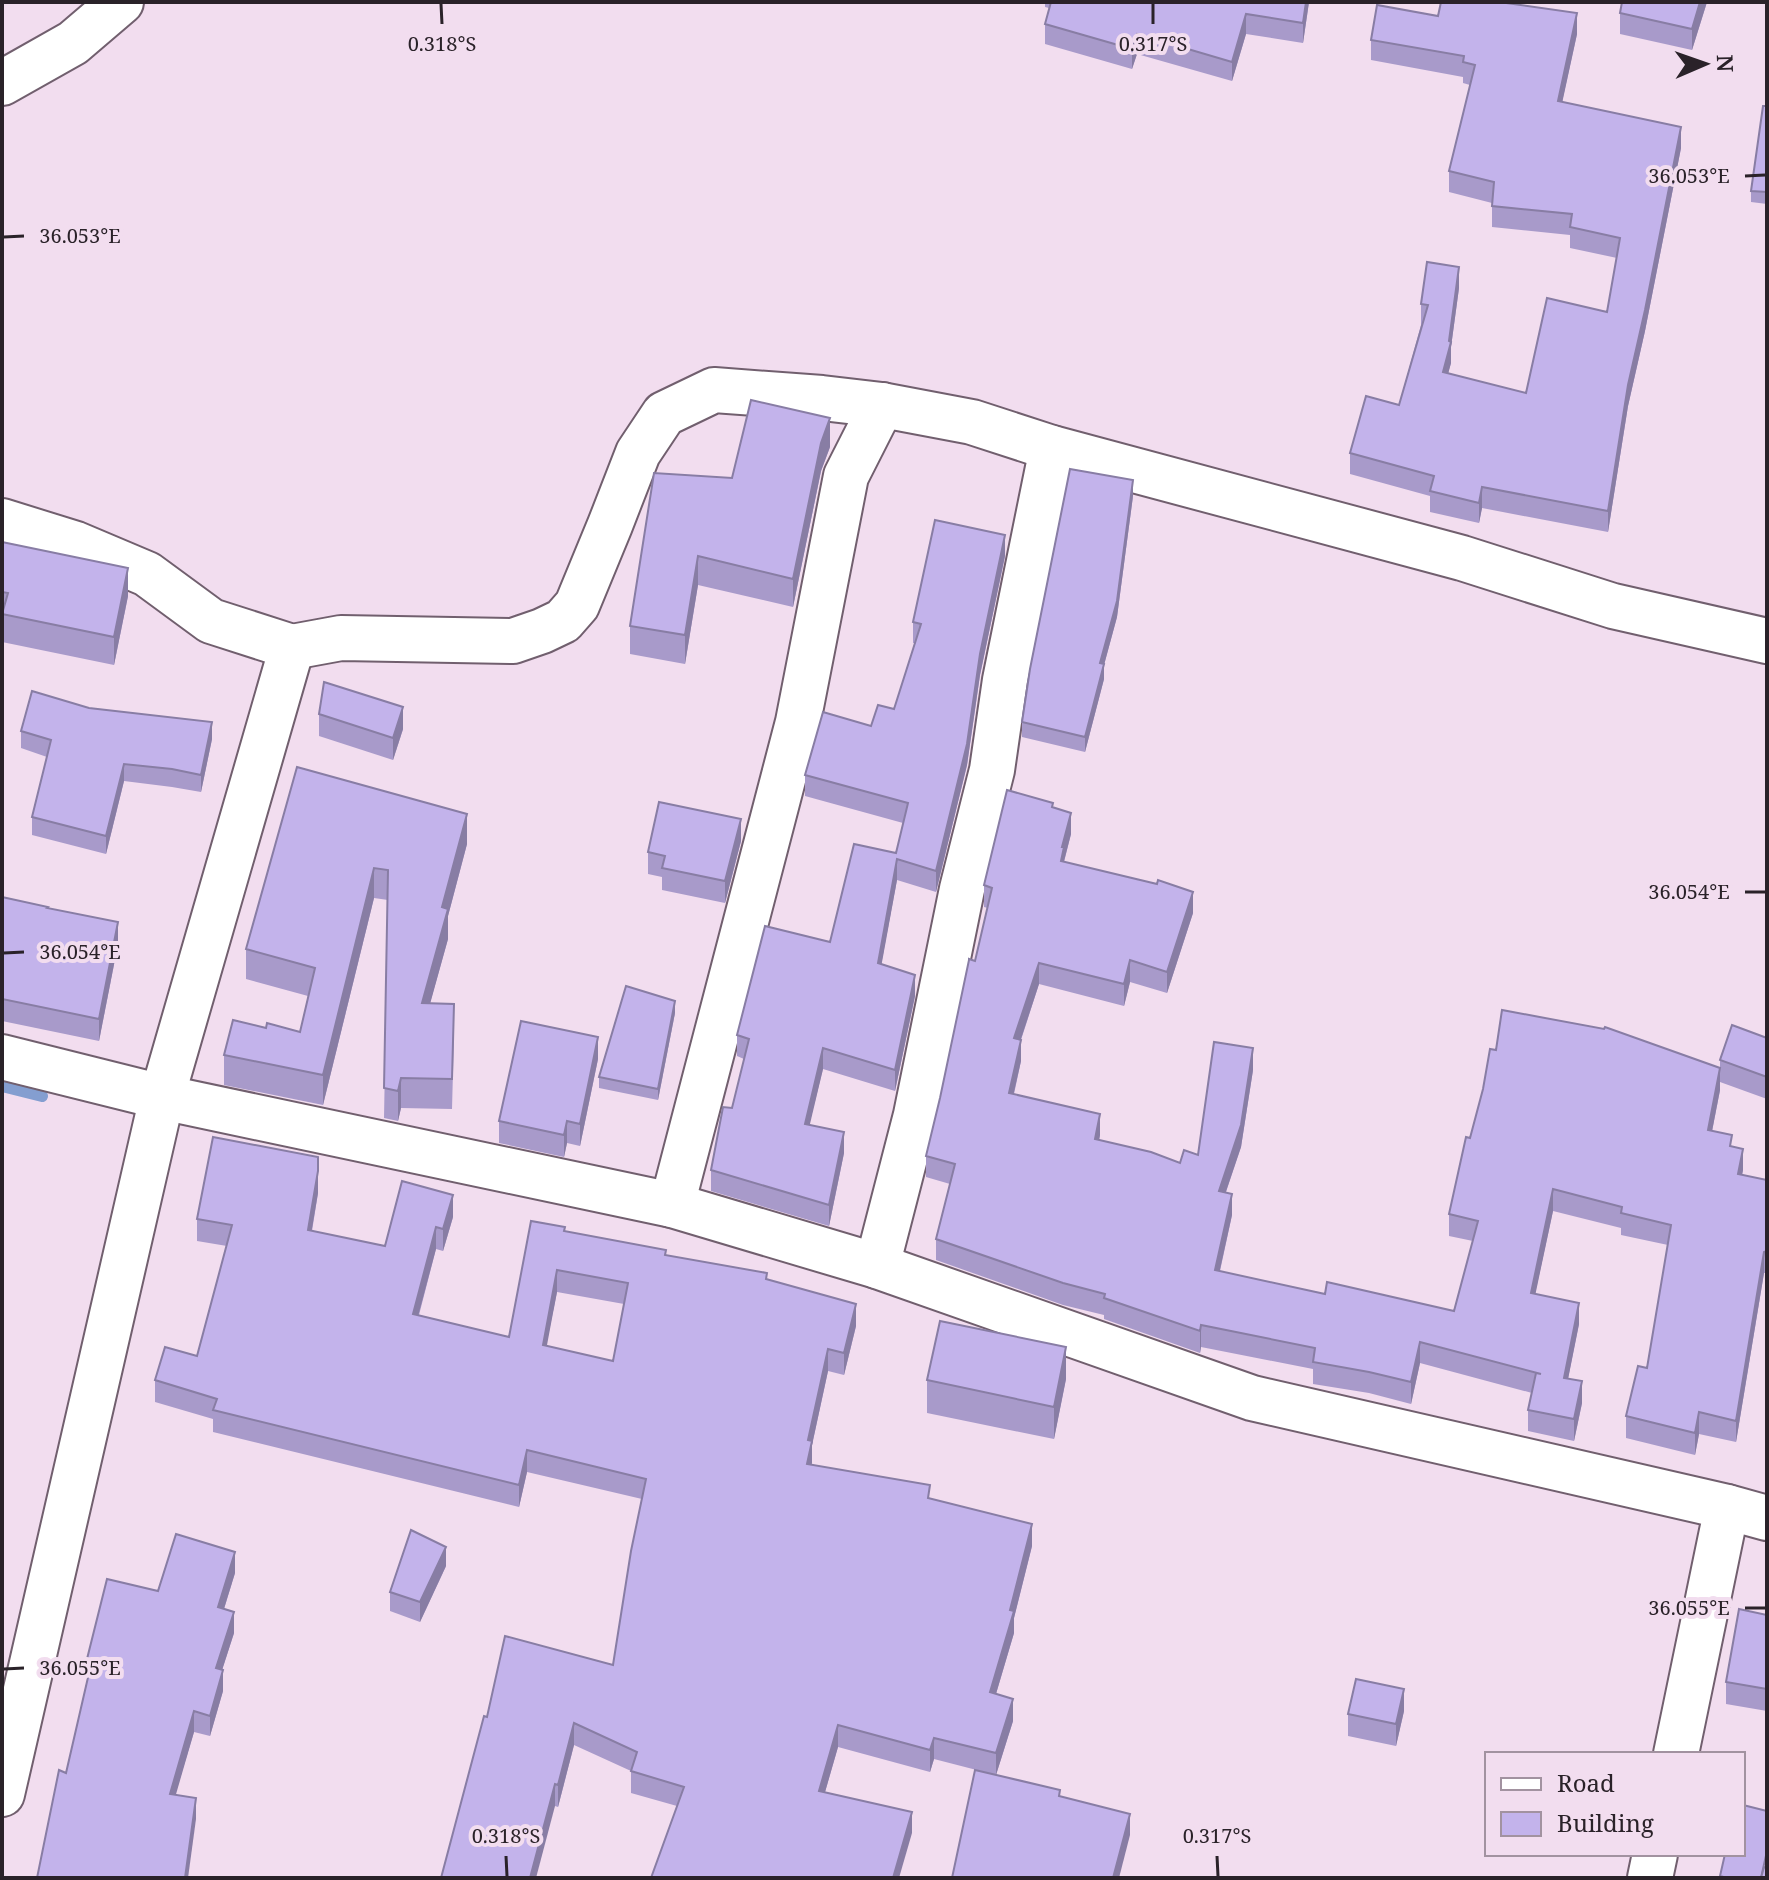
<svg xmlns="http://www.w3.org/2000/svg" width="1769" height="1880" font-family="'Noto Serif',serif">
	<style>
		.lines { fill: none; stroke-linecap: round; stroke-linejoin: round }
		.stream { stroke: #849ed0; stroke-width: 12 }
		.minor-casing { stroke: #715f6e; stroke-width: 48 }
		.minor { stroke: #fff; stroke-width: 44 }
		.wall { fill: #a89aca; fill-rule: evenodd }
		.shaded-wall { fill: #887da4 }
		.building { fill: #c3b3eb; stroke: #887da4; stroke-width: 2; fill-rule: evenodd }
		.ticks { fill: none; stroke: #2a2229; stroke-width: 3 }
		.ticks-label { font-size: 20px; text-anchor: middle; fill: #2a2229; stroke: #f2ddef; stroke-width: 8; stroke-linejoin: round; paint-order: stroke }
	</style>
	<rect width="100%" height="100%" fill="#f2ddef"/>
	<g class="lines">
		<!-- stream -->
		<polyline class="stream" points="2,1086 42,1096"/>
		<!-- minor casing -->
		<g class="minor-casing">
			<g id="minor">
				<polyline points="2,83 73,43 121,2"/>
				<polyline points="2,521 76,544 147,574 211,621 292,647 341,638 513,641 542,631 563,621 577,605 610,525 638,453 664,414 714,390 822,398 882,405 972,422 1052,448 1462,558 1613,606 1767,641"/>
				<polyline points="2,1057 162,1097 672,1205 877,1266 1252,1398 1727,1507 1767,1518"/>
				<polyline points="672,1205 798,722 846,476 882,405"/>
				<polyline points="877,1266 916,1115 962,889 992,770 1005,680 1052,448"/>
				<polyline points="1676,1754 1727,1507"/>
				<polyline points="2,1794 162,1097 292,647"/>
				<polyline points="1650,1878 1655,1854"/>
			</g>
		</g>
		<!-- minor -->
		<use href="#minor" class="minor"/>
	</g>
	<!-- wall -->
	<g class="wall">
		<polygon points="1045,2 1309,2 1303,43 1246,34 1232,81 1137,54 1132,69 1045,44 1045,24 1049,8 1045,7"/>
		<polygon points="1622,2 1707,2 1692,50 1620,34 1620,13"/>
		<polygon points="1438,16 1577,34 1562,102 1681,148 1645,331 1628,406 1608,532 1482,508 1479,523 1430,512 1430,496 1350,474 1350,453 1399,405 1421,325 1421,304 1459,288 1451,347 1451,363 1448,373 1526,393 1607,312 1617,258 1570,248 1570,235 1492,227 1492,203 1449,192 1449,171 1470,85 1463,83 1463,77 1371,60 1371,40"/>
		<polygon points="1767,106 1767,204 1751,202 1751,191"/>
		<polygon points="830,447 821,471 793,607 698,585 685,664 630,654 630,626 732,478"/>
		<polygon points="1133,496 1117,617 1104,665 1104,679 1085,752 1022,737 1022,722"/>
		<polygon points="2,542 128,596 114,665 2,642"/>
		<polygon points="1005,556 980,675 967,765 936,892 897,880 881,965 915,996 895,1091 823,1069 809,1125 844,1153 829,1226 711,1191 711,1170 732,1108 744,1059 737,1056 737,1035 830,942 896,853 903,823 805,796 805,775 894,709 915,643 913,643 913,622"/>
		<polygon points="89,708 212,739 201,792 172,787 124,781 106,854 32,835 32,817 47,757 21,748 21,731"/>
		<polygon points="319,714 403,729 393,760 319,736"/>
		<polygon points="297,767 467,844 448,916 448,939 430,1003 454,1034 452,1109 401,1108 398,1121 384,1118 388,900 374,898 323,1105 224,1085 224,1055 266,1028 300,1032 308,996 246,979 246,949"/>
		<polygon points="1053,807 1071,834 1064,862 1193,913 1167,993 1130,982 1124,1006 1039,984 1021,1040 1021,1061 1014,1094 1100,1135 1099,1140 1180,1163 1198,1155 1253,1070 1241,1147 1226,1192 1232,1215 1220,1271 1325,1294 1454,1311 1473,1241 1449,1236 1449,1214 1470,1138 1720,1068 1720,1060 1767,1038 1767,1099 1720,1082 1720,1090 1712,1131 1732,1147 1743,1170 1742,1175 1767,1180 1767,1273 1764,1273 1736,1442 1699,1434 1695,1455 1626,1438 1626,1416 1647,1368 1668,1245 1621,1235 1621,1228 1553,1211 1535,1294 1579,1324 1568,1379 1582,1403 1574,1441 1528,1431 1528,1410 1532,1393 1420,1363 1411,1404 1369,1393 1313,1384 1313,1369 1201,1347 1200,1353 1104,1319 1104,1315 1063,1305 936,1260 936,1239 950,1184 926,1177 926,1156 988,908 984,907 984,885"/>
		<polygon points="741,841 725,903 662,890 662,877 648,874 648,852"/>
		<polygon points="2,897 48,908 118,944 99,1041 2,1021"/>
		<polygon points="675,1013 658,1100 599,1088 599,1077"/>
		<polygon points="598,1059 580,1146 567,1143 564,1157 499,1143 499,1121"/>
		<path d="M 318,1193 L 312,1231 L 385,1246 L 453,1217 L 443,1251 L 436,1249 L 419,1315 L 509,1337 L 565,1231 L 767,1279 L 856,1326 L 844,1375 L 828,1371 L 812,1445 L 811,1465 L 930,1498 L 1032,1546 L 1014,1618 L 1014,1633 L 996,1694 L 1013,1721 L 996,1775 L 934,1759 L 930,1772 L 838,1747 L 825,1792 L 912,1833 L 677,1806 L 631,1793 L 631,1771 L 574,1745 L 558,1807 L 555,1806 L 487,1717 L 613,1665 L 642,1499 L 527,1472 L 519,1507 L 213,1432 L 213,1419 L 155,1402 L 155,1380 L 197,1356 L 227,1246 L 197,1241 L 197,1219 ZM 557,1292 L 624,1304 L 613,1361 L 546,1346 Z"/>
		<polygon points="1066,1379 1054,1439 927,1413 927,1380"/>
		<polygon points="446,1566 420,1622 390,1611 390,1592"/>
		<polygon points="235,1573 224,1609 234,1633 222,1670 223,1691 210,1736 194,1732 175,1795 196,1819 66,1773 87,1680 87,1659 158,1591"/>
		<polygon points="1767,1615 1767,1711 1726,1704 1726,1682"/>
		<polygon points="1404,1711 1396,1746 1348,1736 1348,1714"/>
	</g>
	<!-- shaded-wall -->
	<g class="shaded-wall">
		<polygon points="1306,2 1309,2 1303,43 1303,23"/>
		<polygon points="1700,2 1707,2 1692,50 1692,29"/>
		<polygon points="1577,13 1577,34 1558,122 1558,101"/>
		<polygon points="1246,14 1246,34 1232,81 1232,62"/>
		<polygon points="1137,34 1137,54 1132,69 1132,49"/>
		<polygon points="1681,127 1681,148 1645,331 1628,406 1608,532 1608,511 1628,385"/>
		<polygon points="1459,267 1459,288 1451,347 1451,363 1443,393 1443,372 1449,341"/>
		<polygon points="830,418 830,447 821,471 793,607 793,579 821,443"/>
		<polygon points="1133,480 1133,496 1117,617 1104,665 1104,679 1085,752 1085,737"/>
		<polygon points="1482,487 1482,508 1479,523 1479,503"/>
		<polygon points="1005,535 1005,556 980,675 967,765 936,892 936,871"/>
		<polygon points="698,556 698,585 685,664 685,635"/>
		<polygon points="128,568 128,596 114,665 114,637"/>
		<polygon points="403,707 403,729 393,760 393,738"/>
		<polygon points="212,722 212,739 201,792 201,775"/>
		<polygon points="124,764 124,781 106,854 106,836"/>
		<polygon points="1071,813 1071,834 1064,861 1064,869 1061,882 1062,847"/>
		<polygon points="467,814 467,844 448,916 448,939 422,1033 422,1003 442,907"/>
		<polygon points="741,819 741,841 725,903 725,881"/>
		<polygon points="897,859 897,880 878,984 878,963"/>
		<polygon points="374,868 374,898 323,1105 323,1075"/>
		<polygon points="1193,892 1193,913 1167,993 1167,972"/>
		<polygon points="118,922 118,944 99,1041 99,1019"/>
		<polygon points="1130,960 1130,982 1124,1006 1124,984"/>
		<polygon points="1039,963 1039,984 1014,1060 1014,1038"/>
		<polygon points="915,975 915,996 895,1091 895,1070"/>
		<polygon points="675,1001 675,1013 658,1100 658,1089"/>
		<polygon points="598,1037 598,1059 580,1146 580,1124"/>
		<polygon points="1021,1040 1021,1061 1009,1114 1009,1093"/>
		<polygon points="823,1048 823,1069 805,1145 805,1124"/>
		<polygon points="1253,1048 1253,1070 1241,1147 1219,1212 1219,1191"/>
		<polygon points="1720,1068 1720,1090 1708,1152 1708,1130"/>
		<polygon points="401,1078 401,1108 398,1121 398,1091"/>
		<polygon points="1100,1114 1100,1135 1095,1161 1095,1139"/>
		<polygon points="567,1121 567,1143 564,1157 564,1135"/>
		<polygon points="844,1132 844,1153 829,1226 829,1205"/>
		<polygon points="1743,1149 1743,1170 1738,1195 1738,1174"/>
		<polygon points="318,1171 318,1193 308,1252 308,1230"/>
		<polygon points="1553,1189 1553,1211 1531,1315 1531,1293"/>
		<polygon points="1232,1194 1232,1215 1215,1292 1215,1270"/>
		<polygon points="453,1195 453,1217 443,1251 443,1229"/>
		<polygon points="436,1227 436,1249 413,1335 413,1314"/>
		<polygon points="1764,1252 1764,1273 1736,1442 1736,1421"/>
		<polygon points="557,1270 557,1292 543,1366 543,1345"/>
		<polygon points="1579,1303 1579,1324 1564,1399 1564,1378"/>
		<polygon points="856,1304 856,1326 844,1375 844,1353"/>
		<polygon points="1201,1325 1201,1347 1200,1353 1200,1331"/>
		<polygon points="1420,1342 1420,1363 1411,1404 1411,1382"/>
		<polygon points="1066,1347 1066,1379 1054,1439 1054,1407"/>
		<polygon points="828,1349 828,1371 812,1445 812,1463 807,1486 808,1440"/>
		<polygon points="1582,1381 1582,1403 1574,1441 1574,1419"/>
		<polygon points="1699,1412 1699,1434 1695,1455 1695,1433"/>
		<polygon points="527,1450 527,1472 519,1507 519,1485"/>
		<polygon points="1032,1524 1032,1546 1014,1618 1014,1633 990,1714 990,1692"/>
		<polygon points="446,1547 446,1566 420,1622 420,1602"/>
		<polygon points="235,1552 235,1573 218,1628 218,1607"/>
		<polygon points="234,1612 234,1633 216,1689 216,1668"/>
		<polygon points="223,1670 223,1691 210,1736 210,1716"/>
		<polygon points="1404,1689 1404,1711 1396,1746 1396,1724"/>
		<polygon points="1013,1699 1013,1721 996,1775 996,1753"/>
		<polygon points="194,1711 194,1732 170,1815 170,1794"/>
		<polygon points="574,1723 574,1745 558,1807 558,1785"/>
		<polygon points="838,1725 838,1747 819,1813 819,1791"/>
		<polygon points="934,1738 934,1759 930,1772 930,1750"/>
		<polygon points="555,1784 555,1806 536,1878 530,1878"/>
		<polygon points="196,1798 196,1819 188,1878 185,1878"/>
		<polygon points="912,1812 912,1833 899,1878 893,1878"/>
		<polygon points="1130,1814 1130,1835 1119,1878 1113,1878"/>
	</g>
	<!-- building -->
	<g class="building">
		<polygon points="1051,2 1306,2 1303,23 1246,14 1232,62 1137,34 1132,49 1045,24"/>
		<polygon points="1441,2 1499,2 1577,13 1558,101 1681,127 1645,310 1628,385 1608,511 1482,487 1479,503 1430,491 1434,476 1350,453 1366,396 1399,405 1428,305 1421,304 1427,262 1459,267 1449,341 1451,342 1443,372 1526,393 1547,298 1607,312 1620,238 1570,227 1572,214 1492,206 1494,182 1449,171 1475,65 1463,62 1464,56 1371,40 1377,5 1438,16"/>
		<polygon points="1622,2 1700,2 1692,29 1620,13"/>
		<polygon points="1763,106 1767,106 1767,192 1751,191"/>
		<polygon points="751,400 830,418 821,443 793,579 698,556 685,635 630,626 654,473 732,478"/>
		<polygon points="1070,469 1133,480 1117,601 1100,663 1104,664 1085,737 1022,722 1030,669"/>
		<polygon points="935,520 1005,535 980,654 967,744 936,871 897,859 878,963 915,975 895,1070 823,1048 805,1124 844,1132 829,1205 711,1170 723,1107 732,1108 749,1039 737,1035 765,926 830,942 854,844 896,853 908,803 805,775 823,712 871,726 878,705 894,709 921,624 913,622"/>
		<polygon points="2,542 128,568 114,637 2,614 8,593 2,592"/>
		<polygon points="324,682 403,707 393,738 319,714"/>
		<polygon points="32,691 89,708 212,722 201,775 172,769 124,764 106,836 32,817 51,740 21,731"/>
		<polygon points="297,767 467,814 442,907 448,909 422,1003 454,1004 452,1079 401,1078 398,1091 384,1088 388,870 374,868 323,1075 224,1055 233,1020 266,1028 267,1023 300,1032 315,968 246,949"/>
		<polygon points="1007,790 1053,803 1052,807 1071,813 1062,847 1064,847 1061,861 1157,884 1158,880 1193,892 1167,972 1130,960 1124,984 1039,963 1014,1038 1021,1040 1009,1093 1100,1114 1095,1139 1151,1152 1180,1163 1184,1150 1198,1155 1214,1042 1253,1048 1241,1125 1219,1191 1232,1194 1215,1270 1325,1294 1327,1282 1454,1311 1478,1221 1449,1214 1466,1137 1470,1138 1483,1089 1490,1049 1496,1050 1502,1010 1604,1029 1605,1027 1720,1068 1708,1130 1732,1135 1730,1146 1743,1149 1738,1174 1767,1180 1767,1251 1764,1252 1736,1421 1699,1412 1695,1433 1626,1416 1638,1366 1647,1368 1671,1225 1621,1213 1622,1207 1553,1189 1531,1293 1579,1303 1564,1378 1582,1381 1574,1419 1528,1410 1536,1373 1541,1374 1420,1342 1411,1382 1369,1372 1313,1362 1315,1348 1201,1325 1200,1331 1104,1298 1105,1294 1063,1283 936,1239 955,1164 926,1156 940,1098 969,960 969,959 975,961 992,888 984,885"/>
		<polygon points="659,802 741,819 725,881 662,868 665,856 648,852"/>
		<polygon points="2,897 48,907 47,908 118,922 99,1019 2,999"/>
		<polygon points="626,986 675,1001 658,1089 599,1077"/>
		<polygon points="521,1021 598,1037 580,1124 567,1121 564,1135 499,1121"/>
		<polygon points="1732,1025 1767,1038 1767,1077 1720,1060"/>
		<path d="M 213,1137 L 318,1157 L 318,1171 L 308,1230 L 385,1246 L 402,1181 L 453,1195 L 443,1229 L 436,1227 L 413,1314 L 509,1337 L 531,1221 L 565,1227 L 564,1231 L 666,1250 L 665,1255 L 767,1273 L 766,1279 L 856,1304 L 844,1353 L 828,1349 L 808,1440 L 812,1441 L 807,1464 L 930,1485 L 928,1498 L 1032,1524 L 1010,1610 L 1014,1611 L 990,1692 L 1013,1699 L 996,1753 L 934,1738 L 930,1750 L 838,1725 L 819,1791 L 912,1812 L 893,1878 L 651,1878 L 684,1787 L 631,1771 L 637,1752 L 574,1723 L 558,1785 L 555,1784 L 530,1878 L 441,1878 L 484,1716 L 487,1717 L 505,1636 L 613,1665 L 631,1551 L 646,1479 L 527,1450 L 519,1485 L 213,1410 L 217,1399 L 155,1380 L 165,1347 L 197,1356 L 232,1225 L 197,1219 ZM 557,1270 L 628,1283 L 613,1361 L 543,1345 Z"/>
		<polygon points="940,1321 1066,1347 1054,1407 927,1380"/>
		<polygon points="411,1530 446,1547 420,1602 390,1592"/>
		<polygon points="176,1534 235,1552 218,1607 234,1612 216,1668 223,1670 210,1716 194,1711 170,1794 196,1798 185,1878 37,1878 59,1770 66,1773 92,1660 87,1659 107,1579 158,1591"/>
		<polygon points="1739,1609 1767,1615 1767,1689 1726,1682"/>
		<polygon points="1356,1679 1404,1689 1396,1724 1348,1714"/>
		<polygon points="975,1770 1060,1790 1059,1796 1130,1814 1113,1878 952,1878"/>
		<polygon points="1743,1805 1767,1811 1767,1851 1761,1878 1727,1878 1720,1876 1725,1854 1743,1854"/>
		<polygon points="1764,1867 1767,1868 1767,1878 1761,1878"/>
	</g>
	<!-- ticks -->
	<path class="ticks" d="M 441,4 L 442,24M 1153,4 L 1153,24M 1745,176 L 1765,175M 4,237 L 24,236M 1745,892 L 1765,892M 4,953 L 24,952M 1745,1608 L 1765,1608M 4,1669 L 24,1668M 506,1856 L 507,1876M 1217,1856 L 1218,1876"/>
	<g class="ticks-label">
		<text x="442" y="51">0.318°S</text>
		<text x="1153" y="51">0.317°S</text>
		<text x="1689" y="183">36.053°E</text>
		<text x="80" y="243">36.053°E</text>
		<text x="1689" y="899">36.054°E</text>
		<text x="80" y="959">36.054°E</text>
		<text x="1689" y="1615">36.055°E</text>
		<text x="80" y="1675">36.055°E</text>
		<text x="506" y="1843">0.318°S</text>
		<text x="1217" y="1843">0.317°S</text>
	</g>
	<!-- border -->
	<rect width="1769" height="1880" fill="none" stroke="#2a2229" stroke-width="8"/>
	<!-- legend -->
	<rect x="1485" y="1752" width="260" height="104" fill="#f2ddef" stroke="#a292a0" stroke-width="2"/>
	<rect x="1501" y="1778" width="40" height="12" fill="#ffffff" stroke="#a292a0" stroke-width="2"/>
	<text x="1557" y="1792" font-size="24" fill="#2a2229">Road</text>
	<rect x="1501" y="1812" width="40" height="24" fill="#c3b3eb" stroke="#a292a0" stroke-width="2"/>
	<text x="1557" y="1832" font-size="24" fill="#2a2229">Building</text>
	<!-- north arrow -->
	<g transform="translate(1705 64) rotate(88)" stroke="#f2ddef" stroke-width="6" paint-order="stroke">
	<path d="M0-6L14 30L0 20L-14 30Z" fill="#2a2229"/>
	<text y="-12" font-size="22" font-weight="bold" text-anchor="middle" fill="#2a2229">N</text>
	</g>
</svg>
